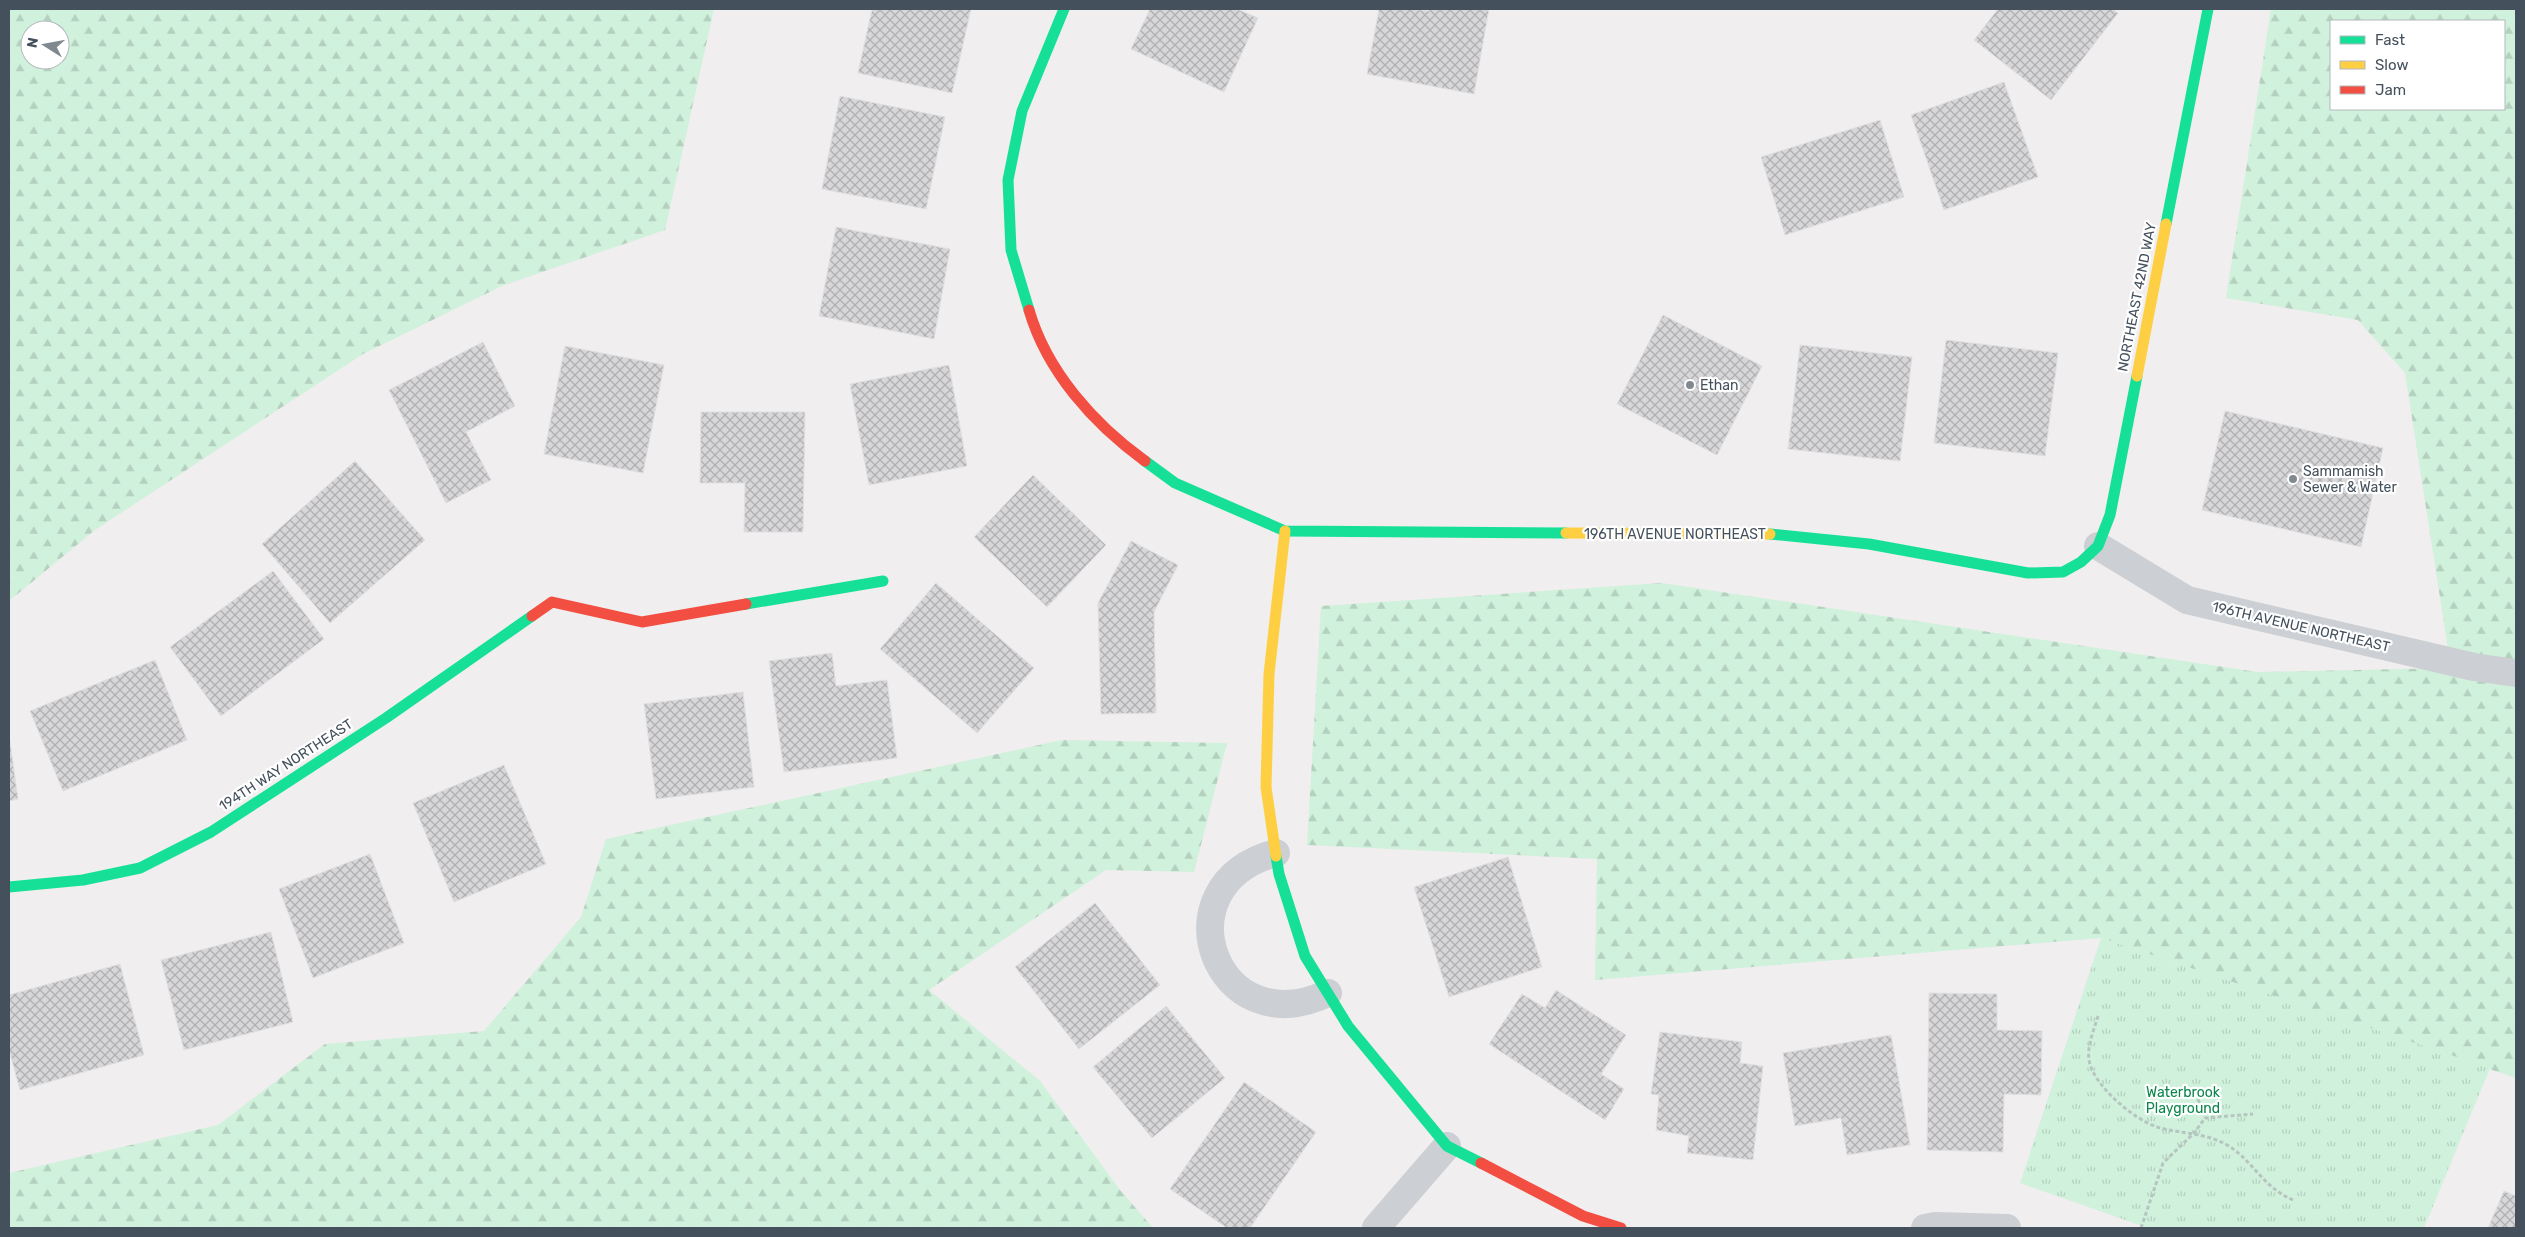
<svg xmlns="http://www.w3.org/2000/svg" width="2525" height="1237" font-family="Rubik,sans-serif">
	<style>
		.forest { fill: url(#forest-firs); fill-rule: evenodd }
		.park { fill: url(#park-tufts) }
		.building { fill: url(#building-cross-hatch); stroke: #e1e0e1 }
		.lines { fill: none; stroke-linecap: round; stroke-linejoin: round }
		.path { stroke: #b7c5c1; stroke-width: 3; stroke-dasharray: 4 2.5; stroke-linecap: butt }
		.street { stroke: #cccfd3; stroke-width: 28 }
		.fast { stroke: #16e098; stroke-width: 11 }
		.slow { stroke: #ffcf43; stroke-width: 11 }
		.jam { stroke: #f24e42; stroke-width: 11 }
		.poi-dot { fill: #808890; stroke: #fff; stroke-width: 2 }
		.labels { text-anchor: middle; dominant-baseline: central; stroke-width: 4.5; stroke-linejoin: round; paint-order: stroke }
		.street-label { font-size: 14px; fill: #44515d; stroke: #fff }
		.poi-label { font-size: 14px; fill: #44515d; stroke: #fff; text-anchor: start }
		.park-label { font-size: 14px; fill: #0c864a; stroke: #fff }
	</style>
	<defs>
		<pattern id="forest-firs" width="22" height="20" patternUnits="userSpaceOnUse" patternTransform="scale(1.25)"><rect width="22" height="20" fill="#d0f1dc"/><path d="M5 1l3.5 6h-7zM16 11l3.5 6h-7z" fill="#b4d0bf"/></pattern>
		<pattern id="park-tufts" width="24" height="20" patternUnits="userSpaceOnUse" patternTransform="scale(1.25)"><rect width="24" height="20" fill="#d0f1dc"/><path d="M3 7l-1-3M5 7V3M7 7l1-3M15 17l-1-3M17 17v-4M19 17l1-3" fill="none" stroke="#b4d0bf"/></pattern>
		<pattern id="building-cross-hatch" width="8" height="8" patternUnits="userSpaceOnUse" patternTransform="scale(1.25)"><rect width="8" height="8" fill="#d7d6d9"/><path d="M0 0l8 8M0 8l8-8" fill="none" stroke="#b0b0b3"/></pattern>
	</defs>
	<rect width="100%" height="100%" fill="#f0eeee"/>
	<!-- forest -->
	<g class="forest">
		<path d="M 9,9 L 714,9 L 665,230 L 504,285 L 363,354 L 95,530 L 9,601 ZM 30,30 L 60,30 L 60,60 L 30,60 Z"/>
		<path d="M 2271,9 L 2516,9 L 2516,1078 L 2101,938 L 1595,980 L 1597,859 L 1307,845 L 1321,606 L 1662,583 L 2257,672 L 2451,668 L 2405,373 L 2358,320 L 2226,298 ZM 2331,21 L 2504,21 L 2504,109 L 2331,109 Z"/>
		<polygon points="1062,740 1227,743 1194,872 1106,870 929,990 1040,1081 1120,1190 1153,1228 9,1228 9,1173 218,1125 325,1044 484,1031 581,917 606,839"/>
	</g>
	<!-- park -->
	<polygon class="park" points="2101,938 2490,1068 2424,1228 2148,1228 2020,1183"/>
	<!-- building -->
	<g class="building">
		<polygon points="872,9 971,9 952,93 858,73"/>
		<polygon points="1150,9 1237,9 1258,18 1224,92 1131,49"/>
		<polygon points="1379,9 1414,9 1429,11 1429,9 1489,9 1474,94 1367,74"/>
		<polygon points="1998,9 2112,9 2118,13 2051,100 1974,40"/>
		<polygon points="2004,82 2038,177 1944,210 1911,115"/>
		<polygon points="840,96 945,117 926,209 822,189"/>
		<polygon points="1880,120 1904,197 1785,235 1761,157"/>
		<polygon points="836,227 950,249 934,339 819,316"/>
		<polygon points="1663,315 1762,366 1717,455 1617,404"/>
		<polygon points="1946,340 2058,353 2045,456 1934,443"/>
		<polygon points="483,342 515,406 466,432 491,480 446,503 389,390"/>
		<polygon points="1800,345 1912,357 1900,461 1788,449"/>
		<polygon points="565,346 664,365 643,473 544,454"/>
		<polygon points="949,365 967,466 869,485 850,384"/>
		<polygon points="2225,411 2383,448 2361,547 2202,510"/>
		<polygon points="701,412 805,412 803,532 744,532 745,483 700,483"/>
		<polygon points="355,461 425,540 330,623 262,544"/>
		<polygon points="1033,475 1106,545 1047,607 974,537"/>
		<polygon points="1131,541 1178,565 1154,612 1156,713 1101,714 1098,603"/>
		<polygon points="273,571 324,639 221,716 170,647"/>
		<polygon points="936,583 1034,668 977,733 880,649"/>
		<polygon points="832,653 836,686 887,680 897,758 784,772 769,661"/>
		<polygon points="155,660 187,740 63,791 30,711"/>
		<polygon points="743,692 754,787 656,799 644,704"/>
		<polygon points="9,734 18,799 9,801"/>
		<polygon points="504,765 546,864 454,902 413,803"/>
		<polygon points="370,854 404,943 313,978 279,889"/>
		<polygon points="1508,857 1542,967 1449,997 1414,887"/>
		<polygon points="1095,903 1160,985 1079,1049 1015,967"/>
		<polygon points="271,932 293,1022 184,1050 161,960"/>
		<polygon points="120,964 144,1055 20,1090 9,1050 9,995"/>
		<polygon points="1556,990 1626,1035 1601,1074 1624,1089 1605,1120 1489,1044 1522,994 1545,1008"/>
		<polygon points="1929,993 1997,994 1997,1030 2042,1031 2041,1095 2004,1094 2003,1152 1927,1150"/>
		<polygon points="1166,1006 1225,1078 1152,1138 1093,1067"/>
		<polygon points="1660,1032 1742,1042 1740,1063 1763,1066 1753,1160 1687,1153 1689,1136 1656,1130 1659,1095 1651,1094"/>
		<polygon points="1891,1035 1910,1145 1847,1155 1841,1118 1795,1126 1783,1053"/>
		<polygon points="1244,1082 1316,1132 1250,1228 1227,1228 1170,1189"/>
		<polygon points="2504,1191 2516,1196 2516,1228 2488,1228"/>
	</g>
	<g class="lines">
		<!-- path -->
		<g class="path">
			<path d="M 2098,1016 C 2094,1030 2087,1045 2089,1060 C 2093,1085 2133,1119 2157,1127 C 2180,1134 2204,1132 2227,1145 C 2254,1161 2260,1185 2293,1200"/>
			<polyline points="2198,1099 2205,1118"/>
			<polyline points="2141,1228 2163,1163 2194,1133 2205,1118 2253,1114"/>
		</g>
		<!-- street -->
		<g class="street">
			<polyline points="2098,546 2187,600 2474,667 2516,673"/>
			<path d="M 1276,853 C 1156,885 1216,1047 1328,993"/>
			<polyline points="1376,1228 1447,1146"/>
			<polyline points="1925,1228 1935,1226 2007,1228"/>
		</g>
		<!-- fast -->
		<g class="fast">
			<polyline points="2166,224 2208,9"/>
			<polyline points="1029,310 1011,250 1008,180 1022,111 1064,9"/>
			<polyline points="1145,461 1175,483 1285,531 1566,533"/>
			<polyline points="1770,534 1869,544 2028,573 2063,572 2081,562 2098,546 2110,515 2137,376"/>
			<polyline points="746,604 883,581"/>
			<polyline points="1276,856 1279,874 1305,956 1348,1026 1447,1146 1481,1163"/>
			<polyline points="9,887 83,880 140,868 211,832 386,718 532,616"/>
		</g>
		<!-- slow -->
		<g class="slow">
			<polyline points="2137,376 2166,224"/>
			<polyline points="1566,533 1770,534"/>
			<polyline points="1276,856 1266,787 1269,674 1285,531"/>
		</g>
		<!-- jam -->
		<g class="jam">
			<path d="M 1029,310 C 1047,372 1094,424 1145,461"/>
			<polyline points="532,616 552,602 642,622 746,604"/>
			<polyline points="1481,1163 1583,1216 1621,1228"/>
		</g>
	</g>
	<!-- markers -->
	<g class="poi-dot">
		<circle cx="1690" cy="385" r="5"/>
		<circle cx="2293" cy="479" r="5"/>
	</g>
	<g class="labels">
		<!-- street labels -->
		<g class="street-label">
			<text transform="translate(2137 297) rotate(-79)">NORTHEAST 42ND WAY</text>
			<text x="1675" y="534">196TH AVENUE NORTHEAST</text>
			<text transform="translate(2301 627) rotate(13)">196TH AVENUE NORTHEAST</text>
			<text transform="translate(286 765) rotate(-33)">194TH WAY NORTHEAST</text>
		</g>
		<!-- poi labels -->
		<g class="poi-label">
			<text x="1700" y="385">Ethan</text>
			<text x="2303" y="471">Sammamish<tspan x="2303" dy="16">Sewer &amp; Water</tspan></text>
		</g>
		<!-- park labels -->
		<g class="park-label">
			<text x="2183" y="1092">Waterbrook<tspan x="2183" dy="16">Playground</tspan></text>
		</g>
	</g>
	<!-- border -->
	<rect width="2525" height="1237" fill="none" stroke="#44515d" stroke-width="20"/>
	<!-- legend -->
	<rect x="2330" y="20" width="175" height="90" fill="#ffffff" stroke="#b4b9be"/>
	<rect x="2340" y="36" width="25" height="8" fill="#16e098" stroke="#b4b9be"/>
	<text x="2375" y="45" font-size="15" fill="#44515d">Fast</text>
	<rect x="2340" y="61" width="25" height="8" fill="#ffcf43" stroke="#b4b9be"/>
	<text x="2375" y="70" font-size="15" fill="#44515d">Slow</text>
	<rect x="2340" y="86" width="25" height="8" fill="#f24e42" stroke="#b4b9be"/>
	<text x="2375" y="95" font-size="15" fill="#44515d">Jam</text>
	<!-- north arrow -->
	<g transform="translate(45 45) rotate(281)"><circle r="24" fill="#ffffff" stroke="#b4b9be"/>
	<path d="M0-4L9 19L0 12L-9 19Z" fill="#808890"/>
	<text y="-8" font-size="14" font-weight="bold" text-anchor="middle" fill="#44515d">N</text>
	</g>
</svg>
